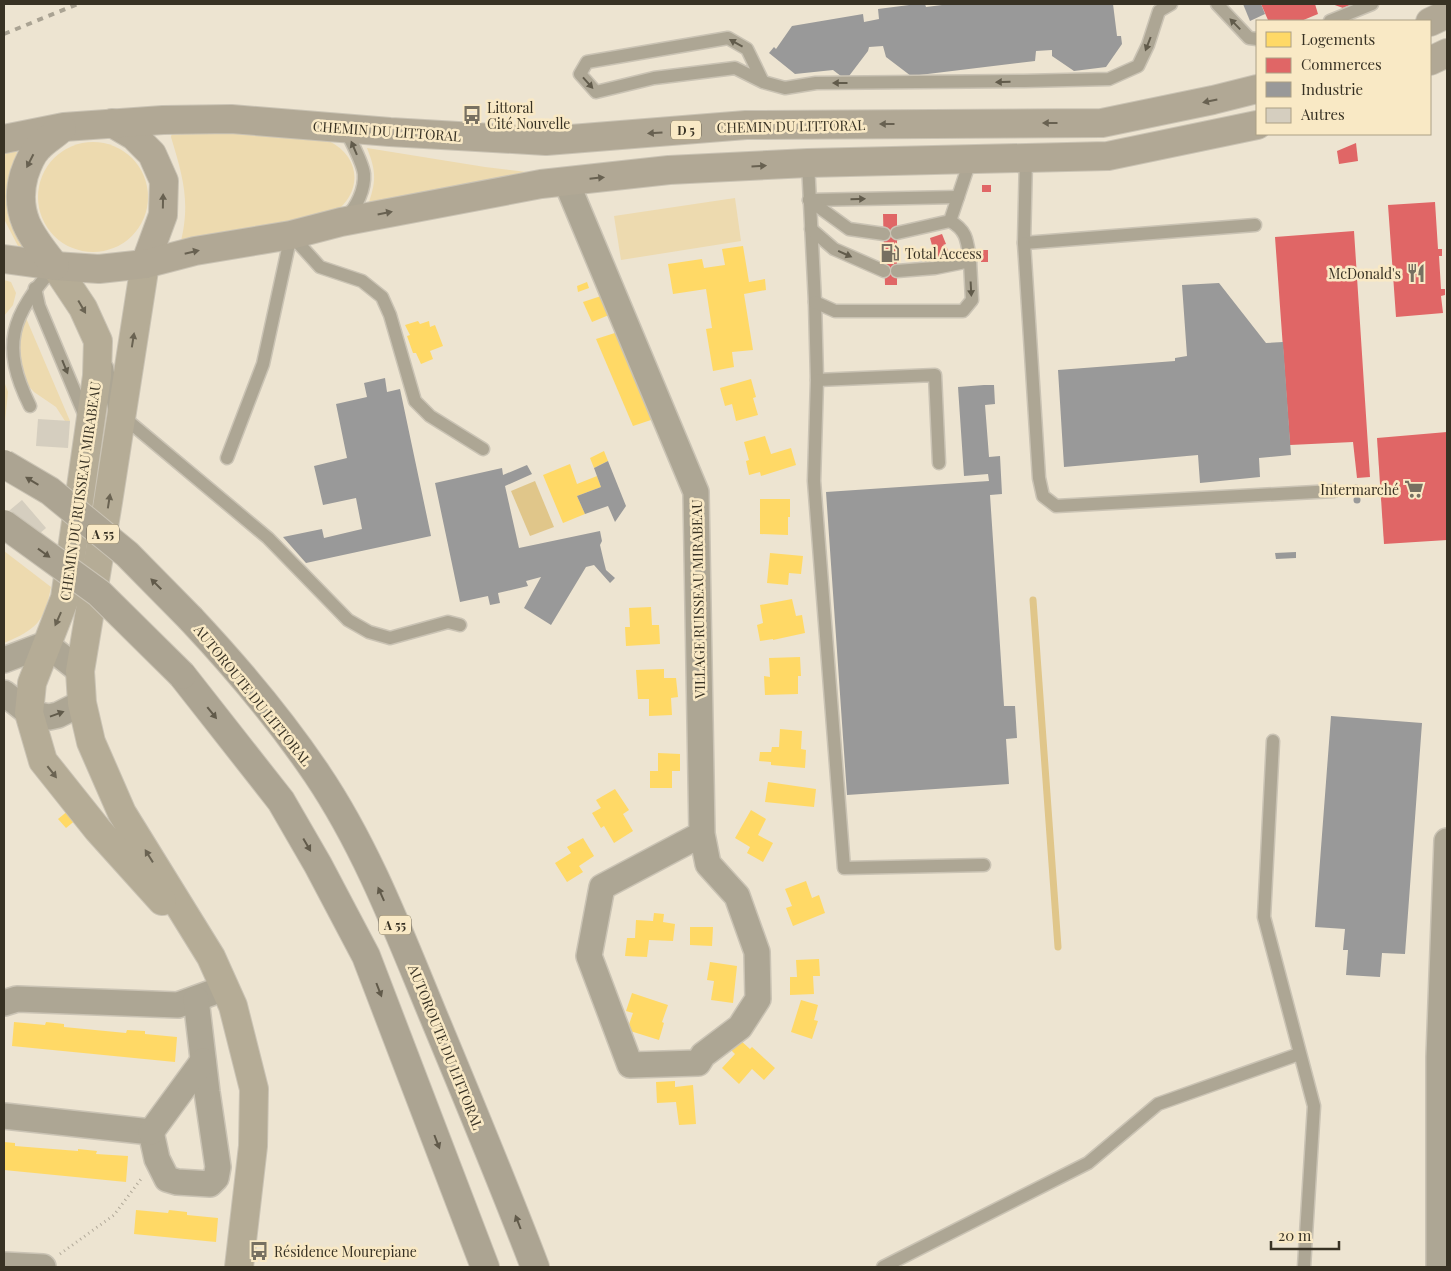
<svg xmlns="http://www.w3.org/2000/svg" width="1451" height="1271" font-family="'Playfair Display',serif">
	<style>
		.green { fill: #eddaaf }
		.water { fill: #e0c68a }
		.homes { fill: #ffd966 }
		.shops { fill: #e06666 }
		.industry { fill: #999 }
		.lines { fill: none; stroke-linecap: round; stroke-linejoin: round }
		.stream { stroke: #e0c68a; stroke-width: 7 }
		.building { fill: #d5cebf }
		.lane-casing { stroke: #cac3b4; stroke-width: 15 }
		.street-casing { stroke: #cac3b4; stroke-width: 28 }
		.secondary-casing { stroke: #cac3b4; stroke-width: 30 }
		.primary-casing { stroke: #cac3b4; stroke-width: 30 }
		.highway-casing { stroke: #cac3b4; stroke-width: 30 }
		.path { stroke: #b2aa9a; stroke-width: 3; stroke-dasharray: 1 4; stroke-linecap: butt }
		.lane { stroke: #ada694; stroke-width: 12 }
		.street { stroke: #ada694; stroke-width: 25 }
		.secondary { stroke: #b5ac96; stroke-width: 28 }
		.primary { stroke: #b1a895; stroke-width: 28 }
		.highway { stroke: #aca492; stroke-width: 28 }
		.rail { stroke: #aaa393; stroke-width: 4; stroke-dasharray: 6 6; stroke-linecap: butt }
		.highway-bridge-casing { stroke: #cac3b4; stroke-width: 30; stroke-linecap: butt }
		.highway-bridge { stroke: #aca492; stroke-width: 28 }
		.oneway { fill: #615b4b }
		.oneway2 { fill: #686151 }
		.oneway3 { fill: #6a6352 }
		.oneway4 { fill: #615a4a }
		.labels { text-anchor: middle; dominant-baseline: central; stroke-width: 5; stroke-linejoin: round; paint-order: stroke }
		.shield { fill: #f9e9c5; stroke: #726954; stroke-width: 1 }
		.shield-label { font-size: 12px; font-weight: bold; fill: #383224 }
		.poi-label { font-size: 14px; fill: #383224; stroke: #f9e9c5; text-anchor: start }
		.street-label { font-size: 14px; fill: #383224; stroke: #f9e9c5 }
	</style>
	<rect width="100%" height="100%" fill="#ede4d1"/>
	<!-- green -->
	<g class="green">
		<path d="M 215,131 L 329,141 C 361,157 363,192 334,213 L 180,245 C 191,203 183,177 171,137 L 172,132 Z"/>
		<circle cx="93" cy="197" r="55"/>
		<path d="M 367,148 L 485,167 L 527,172 L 527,176 L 367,208 C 376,182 377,173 367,148 Z"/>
		<path d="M 17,151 C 17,160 12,168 10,177 C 4,206 11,224 25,248 L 19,248 L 4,219 L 4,153 Z"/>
		<polygon points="735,198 741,241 621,260 614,216"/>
		<polygon points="4,280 11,282 16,293 13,305 4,316"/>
		<polygon points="26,318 70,421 65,421 56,407 34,392 24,381 18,360 18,341"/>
		<polygon points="4,381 8,392 4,431"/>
		<path d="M 4,551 L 51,587 C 44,622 37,629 4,643 Z"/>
	</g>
	<!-- water -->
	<polygon class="water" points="535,481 554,527 530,536 511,491"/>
	<!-- homes -->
	<g class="homes">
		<polygon points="743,246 749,282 765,279 766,290 744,294 753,350 732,352 734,367 713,371 706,329 712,328 706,289 673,294 668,264 702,259 704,268 725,265 722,249"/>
		<polygon points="587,282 589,288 578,292 577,286"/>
		<polygon points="601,296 609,315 592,322 583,302"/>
		<polygon points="418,321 420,324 429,321 430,327 435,325 443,346 430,351 433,359 421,364 416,353 413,353 407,336 410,335 405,325"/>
		<polygon points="618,332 654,419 633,426 596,339"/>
		<polygon points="751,379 756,397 753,398 758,415 736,421 732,404 725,406 720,388"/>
		<polygon points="765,436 771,454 791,448 796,465 761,476 760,472 749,475 746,461 749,460 744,442"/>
		<polygon points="604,451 608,461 594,468 590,458"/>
		<polygon points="570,464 577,484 597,476 601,487 577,496 585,514 563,523 543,475"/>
		<polygon points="760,499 790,499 790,517 788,517 788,535 760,534"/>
		<polygon points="770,553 803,556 801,574 789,573 788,585 767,583"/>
		<polygon points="792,599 796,616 802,615 805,633 773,640 773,639 760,641 757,625 763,623 760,605"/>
		<polygon points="651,607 652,625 659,625 660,644 626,646 625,627 630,627 629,608"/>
		<polygon points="800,657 801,676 798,676 798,694 765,695 764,676 770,677 769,658"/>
		<polygon points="664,669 664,678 676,678 678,697 671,698 672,715 649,716 649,699 638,699 636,670"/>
		<polygon points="780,729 802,731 801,749 806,750 805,768 771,765 771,762 759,761 760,752 771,752 772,747 779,747"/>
		<polygon points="658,753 680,754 680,771 672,771 672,788 650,788 650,771 658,771"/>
		<polygon points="768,782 816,789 814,807 765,802"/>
		<polygon points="615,789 629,810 623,814 633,831 614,843 604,826 601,828 592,813 601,808 596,800"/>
		<polygon points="69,810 77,819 66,828 58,819"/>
		<polygon points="751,810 766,819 758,835 773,843 763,862 747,853 750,847 735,838"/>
		<polygon points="583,838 594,856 579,866 583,872 567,882 555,863 571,853 567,847"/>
		<polygon points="806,881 812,898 819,895 825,913 793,926 786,908 792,906 785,889"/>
		<polygon points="654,913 664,914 663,922 675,924 673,941 649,940 647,957 625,956 627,938 635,938 636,920 653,921"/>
		<polygon points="690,927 713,927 712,946 690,945"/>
		<polygon points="819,959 820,976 813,976 814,994 790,995 790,977 797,977 796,960"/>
		<polygon points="710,962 737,966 733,1003 711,1000 714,981 707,980"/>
		<polygon points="632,993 668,1005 662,1022 664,1023 659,1040 627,1030 633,1013 626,1011"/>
		<polygon points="801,1000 818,1005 814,1020 818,1021 812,1039 791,1032"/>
		<polygon points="14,1022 45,1025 46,1022 64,1024 64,1027 126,1033 127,1030 145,1031 145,1034 177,1037 175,1062 12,1046"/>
		<polygon points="739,1039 750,1049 752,1047 775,1068 764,1080 752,1069 739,1084 722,1068 735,1054 730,1049"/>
		<polygon points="675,1081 675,1087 693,1085 696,1124 679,1125 676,1102 657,1103 656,1082"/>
		<polygon points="4,1142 15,1143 15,1146 78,1151 78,1149 97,1151 96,1154 128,1156 126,1182 4,1170"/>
		<polygon points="136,1210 168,1213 169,1210 187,1212 187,1215 218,1218 216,1242 134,1234"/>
	</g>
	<!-- shops -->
	<g class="shops">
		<polygon points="1261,4 1315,4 1318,14 1301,21 1271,21 1268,20"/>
		<polygon points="1332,4 1353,4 1343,8"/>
		<polygon points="1356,143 1358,161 1339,164 1337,151"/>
		<rect x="982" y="185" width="9" height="7"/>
		<polygon points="1435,202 1438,249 1442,249 1442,256 1439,256 1441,289 1445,289 1445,295 1441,296 1443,313 1396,317 1388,205"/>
		<polygon points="883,214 897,214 897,285 885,285"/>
		<polygon points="1354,231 1370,477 1357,478 1353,442 1290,445 1275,237"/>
		<polygon points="942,234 946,244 943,245 947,248 949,253 947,257 932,261 929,259 927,254 929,250 933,249 930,238"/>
		<rect x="981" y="250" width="7" height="12"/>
		<polygon points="1447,432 1447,540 1384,544 1377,438"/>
	</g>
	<!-- industry -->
	<g class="industry">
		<polygon points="917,4 925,4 926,7 950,4 1113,4 1117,36 1121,36 1122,44 1106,67 1074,71 1052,56 1052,50 1036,51 1035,61 911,76 886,57 883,46 869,47 868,51 846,80 833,70 795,74 769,53 774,47 776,49 792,26 863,14 864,22 879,19 878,9"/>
		<polygon points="1243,4 1261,4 1265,14 1250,21"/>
		<polygon points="1219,283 1266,343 1283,342 1291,455 1259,458 1260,477 1200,483 1198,455 1064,467 1058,370 1175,361 1175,358 1187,356 1182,285"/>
		<polygon points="385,378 387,392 400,389 431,536 306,563 283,537 322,529 324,538 362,529 356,498 323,505 314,466 347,458 336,404 367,397 364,383"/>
		<polygon points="984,385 994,385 995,404 985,405 989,457 1000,456 1002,494 990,495 1004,706 1015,706 1017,738 1006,739 1009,784 847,795 826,492 989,481 988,474 964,476 958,387"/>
		<polygon points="608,461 626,506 615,522 608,506 585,514 577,496 601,487 594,468"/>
		<polygon points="527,465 532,474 505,486 519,548 600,531 602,541 600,545 604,562 606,570 615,578 610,583 594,565 586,567 551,625 524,608 541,577 526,581 528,586 498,593 500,603 490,605 488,596 460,602 435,483 502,468 503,475"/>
		<circle cx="1356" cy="488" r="3.5"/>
		<circle cx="1357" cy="500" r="3.5"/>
		<polygon points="1296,552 1296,558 1276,559 1275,553"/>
		<polygon points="1331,716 1422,723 1405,954 1382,953 1380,977 1346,975 1348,950 1343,950 1345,929 1315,927"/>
	</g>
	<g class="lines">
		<!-- stream -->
		<polyline class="stream" points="1033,600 1058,947"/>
	</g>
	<!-- building -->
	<g class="building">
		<polygon points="38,419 70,421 68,448 36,446"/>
		<polygon points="22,500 46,528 26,545 4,515"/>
	</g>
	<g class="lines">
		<!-- lane casing -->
		<g class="lane-casing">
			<g id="lane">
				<polyline points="1217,4 1249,38 1257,39"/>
				<polyline points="1330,21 1372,4"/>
				<polyline points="763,82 747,49 728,38 587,62 580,74 596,92 654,78 735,68 763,82 785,88 816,83 1024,81 1109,79 1138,66 1148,45 1159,11 1171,4"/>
				<path d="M 345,129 C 350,139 363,163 364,174 C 365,189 357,207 346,217"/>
				<polyline points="1026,158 1024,243 1255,225"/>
				<polyline points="808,163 815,302 817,380 935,375 939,463"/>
				<polyline points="809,200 958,197"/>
				<polyline points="809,200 849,229 884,234"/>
				<path d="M 950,221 C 968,231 967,242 970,261"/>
				<polyline points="811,229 834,249 884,271"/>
				<polyline points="897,233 950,221 971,158"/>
				<polyline points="291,235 320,267 362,281 382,297 390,315 415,401 430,416 483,449"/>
				<polyline points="1024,243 1039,478 1043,496 1056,506 1334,491"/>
				<polyline points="35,288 39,306 85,416"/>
				<polyline points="815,302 835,311 963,311 972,300 970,261 935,268 897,271"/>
				<polyline points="107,367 114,408 121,415 268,538 348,620 369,632 390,638 448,622 460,625"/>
				<polyline points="817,380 814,481 844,868 984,865"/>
				<path d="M 30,406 C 0,345 11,316 55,266"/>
				<polyline points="227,458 263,364 291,235"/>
				<polyline points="1273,741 1264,917 1314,1106 1304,1267"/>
				<polyline points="883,1267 1088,1163 1158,1104 1299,1054"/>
			</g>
		</g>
		<!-- street casing -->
		<g class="street-casing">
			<g id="street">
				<polyline points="566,181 696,492 702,834 602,887 589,956 630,1065 698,1063 703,1055 740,1027 758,999 757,952 737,896 708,864 702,834"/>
				<polyline points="4,660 46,644 80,671"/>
				<polyline points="4,693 29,713 49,717 58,715 82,703"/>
				<polyline points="4,1003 17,999 178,1005 211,993"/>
				<polyline points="4,1116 151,1132 157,1159 167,1179 177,1182 210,1184 216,1178 218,1167 207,1092 196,999"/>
				<polyline points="151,1132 203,1061"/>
				<polyline points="4,1265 43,1267"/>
				<polyline points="1439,1267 1439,1057 1447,841"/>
			</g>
		</g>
		<!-- secondary casing -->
		<g class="secondary-casing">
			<g id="secondary">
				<polyline points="145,264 108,502 80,671 82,703 91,742 122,813 211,957 233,1006 254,1089 253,1146 239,1267"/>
				<polyline points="55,266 83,308 98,341 97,376 65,598 32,683 29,713 43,761 98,830 162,901"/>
			</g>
		</g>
		<!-- primary casing -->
		<g class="primary-casing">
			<g id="primary">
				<polyline points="1430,22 1447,14"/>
				<polyline points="1430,61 1447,53"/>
				<polyline points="112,123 134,136 152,154 164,181 163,215 145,264"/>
				<polyline points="4,139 64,127 163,120 231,119 390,132 546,141 746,125 1102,123 1213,100 1257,89"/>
				<polyline points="4,259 55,266 99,269 145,264 195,251 291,235 341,222 541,184 669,170 808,163 1108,156 1257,125"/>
				<path d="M 55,266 C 32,237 13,215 24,175 C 27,166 31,155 38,148 C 45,140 55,135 62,128"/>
			</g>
		</g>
		<!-- highway casing -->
		<g class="highway-casing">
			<g id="highway">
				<path d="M 191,619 C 236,667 280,719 317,774 C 367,848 399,933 433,1015 C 468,1099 503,1183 535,1267"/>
				<polyline points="182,675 281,801 318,865 366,956 485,1267"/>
			</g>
		</g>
		<!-- path -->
		<polyline class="path" points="60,1254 114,1215 141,1179"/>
		<!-- lane -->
		<use href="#lane" class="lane"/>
		<!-- street -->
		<use href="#street" class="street"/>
		<!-- secondary -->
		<use href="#secondary" class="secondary"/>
		<!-- primary -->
		<use href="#primary" class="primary"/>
		<!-- highway -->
		<use href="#highway" class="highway"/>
		<!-- rail -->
		<polyline class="rail" points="4,34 78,4"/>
		<!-- highway-bridge casing -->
		<g class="highway-bridge-casing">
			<g id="highway-bridge">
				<polyline points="4,464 50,491 127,554 191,619"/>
				<polyline points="4,524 99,593 182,675"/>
			</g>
		</g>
		<!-- highway-bridge -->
		<use href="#highway-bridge" class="highway-bridge"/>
	</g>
	<!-- one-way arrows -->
	<defs><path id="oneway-solid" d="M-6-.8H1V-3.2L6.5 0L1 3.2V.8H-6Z" transform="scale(1.25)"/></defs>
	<g class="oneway">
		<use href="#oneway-solid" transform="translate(1235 24) rotate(-134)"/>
		<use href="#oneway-solid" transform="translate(736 43) rotate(-151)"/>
		<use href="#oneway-solid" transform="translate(1148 44) rotate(111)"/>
		<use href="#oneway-solid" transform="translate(1003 82) rotate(179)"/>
		<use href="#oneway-solid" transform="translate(588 83) rotate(48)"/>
		<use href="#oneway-solid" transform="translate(840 83) rotate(180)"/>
		<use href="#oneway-solid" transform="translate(354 148) rotate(-113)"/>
		<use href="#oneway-solid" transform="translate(858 199) rotate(-1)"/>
		<use href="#oneway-solid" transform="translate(845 254) rotate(24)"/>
		<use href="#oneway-solid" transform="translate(971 289) rotate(87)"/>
		<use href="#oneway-solid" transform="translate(65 367) rotate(68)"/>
		<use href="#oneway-solid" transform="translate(57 714) rotate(-20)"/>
	</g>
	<g class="oneway2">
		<use href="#oneway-solid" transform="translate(1210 101) rotate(168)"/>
		<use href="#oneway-solid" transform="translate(1050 123) rotate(180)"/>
		<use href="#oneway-solid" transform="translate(887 124) rotate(180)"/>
		<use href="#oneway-solid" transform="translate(655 133) rotate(176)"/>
		<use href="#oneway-solid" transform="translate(30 161) rotate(117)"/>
		<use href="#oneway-solid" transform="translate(759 166) rotate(-3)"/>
		<use href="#oneway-solid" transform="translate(597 178) rotate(-6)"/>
		<use href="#oneway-solid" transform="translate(163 201) rotate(-89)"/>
		<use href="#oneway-solid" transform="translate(385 213) rotate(-11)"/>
		<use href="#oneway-solid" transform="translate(192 252) rotate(-13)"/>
	</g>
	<g class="oneway3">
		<use href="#oneway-solid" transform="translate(82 307) rotate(60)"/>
		<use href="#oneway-solid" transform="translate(133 340) rotate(-81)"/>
		<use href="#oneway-solid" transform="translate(109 501) rotate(-81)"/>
		<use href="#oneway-solid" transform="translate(58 619) rotate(114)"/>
		<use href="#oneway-solid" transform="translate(52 772) rotate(52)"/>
		<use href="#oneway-solid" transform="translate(149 856) rotate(-122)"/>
	</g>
	<g class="oneway4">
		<use href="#oneway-solid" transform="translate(32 481) rotate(-149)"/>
		<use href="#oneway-solid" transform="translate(44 553) rotate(36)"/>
		<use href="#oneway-solid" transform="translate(156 584) rotate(-135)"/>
		<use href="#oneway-solid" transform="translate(212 713) rotate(51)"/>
		<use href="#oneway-solid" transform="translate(307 845) rotate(60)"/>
		<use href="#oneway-solid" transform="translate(381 894) rotate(-114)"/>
		<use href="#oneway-solid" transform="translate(379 990) rotate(69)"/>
		<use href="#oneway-solid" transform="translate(437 1142) rotate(69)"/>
		<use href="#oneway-solid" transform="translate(518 1222) rotate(-111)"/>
	</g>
	<!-- icons -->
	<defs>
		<g id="bus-bare" transform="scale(1.5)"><path d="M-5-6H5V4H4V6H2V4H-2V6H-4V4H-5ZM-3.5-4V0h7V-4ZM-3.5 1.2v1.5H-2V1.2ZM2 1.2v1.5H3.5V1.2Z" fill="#777061" stroke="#f9e9c5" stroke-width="2.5" paint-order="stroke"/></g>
		<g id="fuel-bare" transform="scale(1.5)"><path d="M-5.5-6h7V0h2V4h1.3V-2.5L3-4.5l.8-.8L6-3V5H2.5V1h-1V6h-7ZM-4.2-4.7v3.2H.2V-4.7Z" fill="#777061" stroke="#f9e9c5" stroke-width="2.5" paint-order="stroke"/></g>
		<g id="restaurant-bare" transform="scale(1.5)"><path d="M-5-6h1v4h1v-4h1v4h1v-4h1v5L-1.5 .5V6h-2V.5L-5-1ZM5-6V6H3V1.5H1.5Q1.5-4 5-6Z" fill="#777061" stroke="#f9e9c5" stroke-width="2.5" paint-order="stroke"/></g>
		<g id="supermarket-bare" transform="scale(1.5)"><path d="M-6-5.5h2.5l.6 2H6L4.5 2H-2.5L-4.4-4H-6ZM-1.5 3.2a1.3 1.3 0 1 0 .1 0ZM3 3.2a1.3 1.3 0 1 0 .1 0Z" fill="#777061" stroke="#f9e9c5" stroke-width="2.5" paint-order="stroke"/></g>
	</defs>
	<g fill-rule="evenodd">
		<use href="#bus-bare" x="472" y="115"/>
		<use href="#fuel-bare" x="890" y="253"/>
		<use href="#restaurant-bare" x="1416" y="273"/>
		<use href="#supermarket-bare" x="1414" y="489"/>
		<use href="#bus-bare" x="259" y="1251"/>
	</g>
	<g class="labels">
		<!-- shield labels -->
		<g class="shield">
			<rect x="671" y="120.5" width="30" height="19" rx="4"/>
			<rect x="87" y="524.5" width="32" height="19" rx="4"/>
			<rect x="379" y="915.5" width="32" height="19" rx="4"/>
		</g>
		<g class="shield-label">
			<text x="686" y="130">D 5</text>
			<text x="103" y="534">A 55</text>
			<text x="395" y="925">A 55</text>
		</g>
		<!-- poi labels -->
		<g class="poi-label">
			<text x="487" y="107">Littoral<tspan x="487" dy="16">Cité Nouvelle</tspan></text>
			<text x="905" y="253">Total Access</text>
			<text x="1401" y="273" text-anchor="end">McDonald's</text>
			<text x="1399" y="489" text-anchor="end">Intermarché</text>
			<text x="274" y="1251">Résidence Mourepiane</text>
		</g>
		<!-- street labels -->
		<g class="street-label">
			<text transform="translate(791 126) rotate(-1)">CHEMIN DU LITTORAL</text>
			<text transform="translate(387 131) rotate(4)">CHEMIN DU LITTORAL</text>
			<text transform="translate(80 491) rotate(-82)">CHEMIN DU RUISSEAU MIRABEAU</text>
			<text transform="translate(698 599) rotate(-91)">VILLAGE RUISSEAU MIRABEAU</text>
			<text transform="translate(253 695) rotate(51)">AUTOROUTE DU LITTORAL</text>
			<text transform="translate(446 1047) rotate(68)">AUTOROUTE DU LITTORAL</text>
		</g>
	</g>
	<!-- border -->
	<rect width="1451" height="1271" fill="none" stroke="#383224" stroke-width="10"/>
	<!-- legend -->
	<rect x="1256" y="20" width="175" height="115" fill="#f9e9c5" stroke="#aca085"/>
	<rect x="1266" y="32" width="25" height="15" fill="#ffd966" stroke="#aca085"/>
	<text x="1301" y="45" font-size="15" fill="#383224">Logements</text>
	<rect x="1266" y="58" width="25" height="15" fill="#e06666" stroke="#aca085"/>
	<text x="1301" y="70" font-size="15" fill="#383224">Commerces</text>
	<rect x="1266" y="82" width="25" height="15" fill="#999999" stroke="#aca085"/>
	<text x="1301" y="95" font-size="15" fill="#383224">Industrie</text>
	<rect x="1266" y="108" width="25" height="15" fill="#d5cebf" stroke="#aca085"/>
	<text x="1301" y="120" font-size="15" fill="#383224">Autres</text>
	<!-- scale -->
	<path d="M1271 1241v8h68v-8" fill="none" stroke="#383224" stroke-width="2.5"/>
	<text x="1278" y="1241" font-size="15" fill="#383224" stroke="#f9e9c5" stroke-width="4" paint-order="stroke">20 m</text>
</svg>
